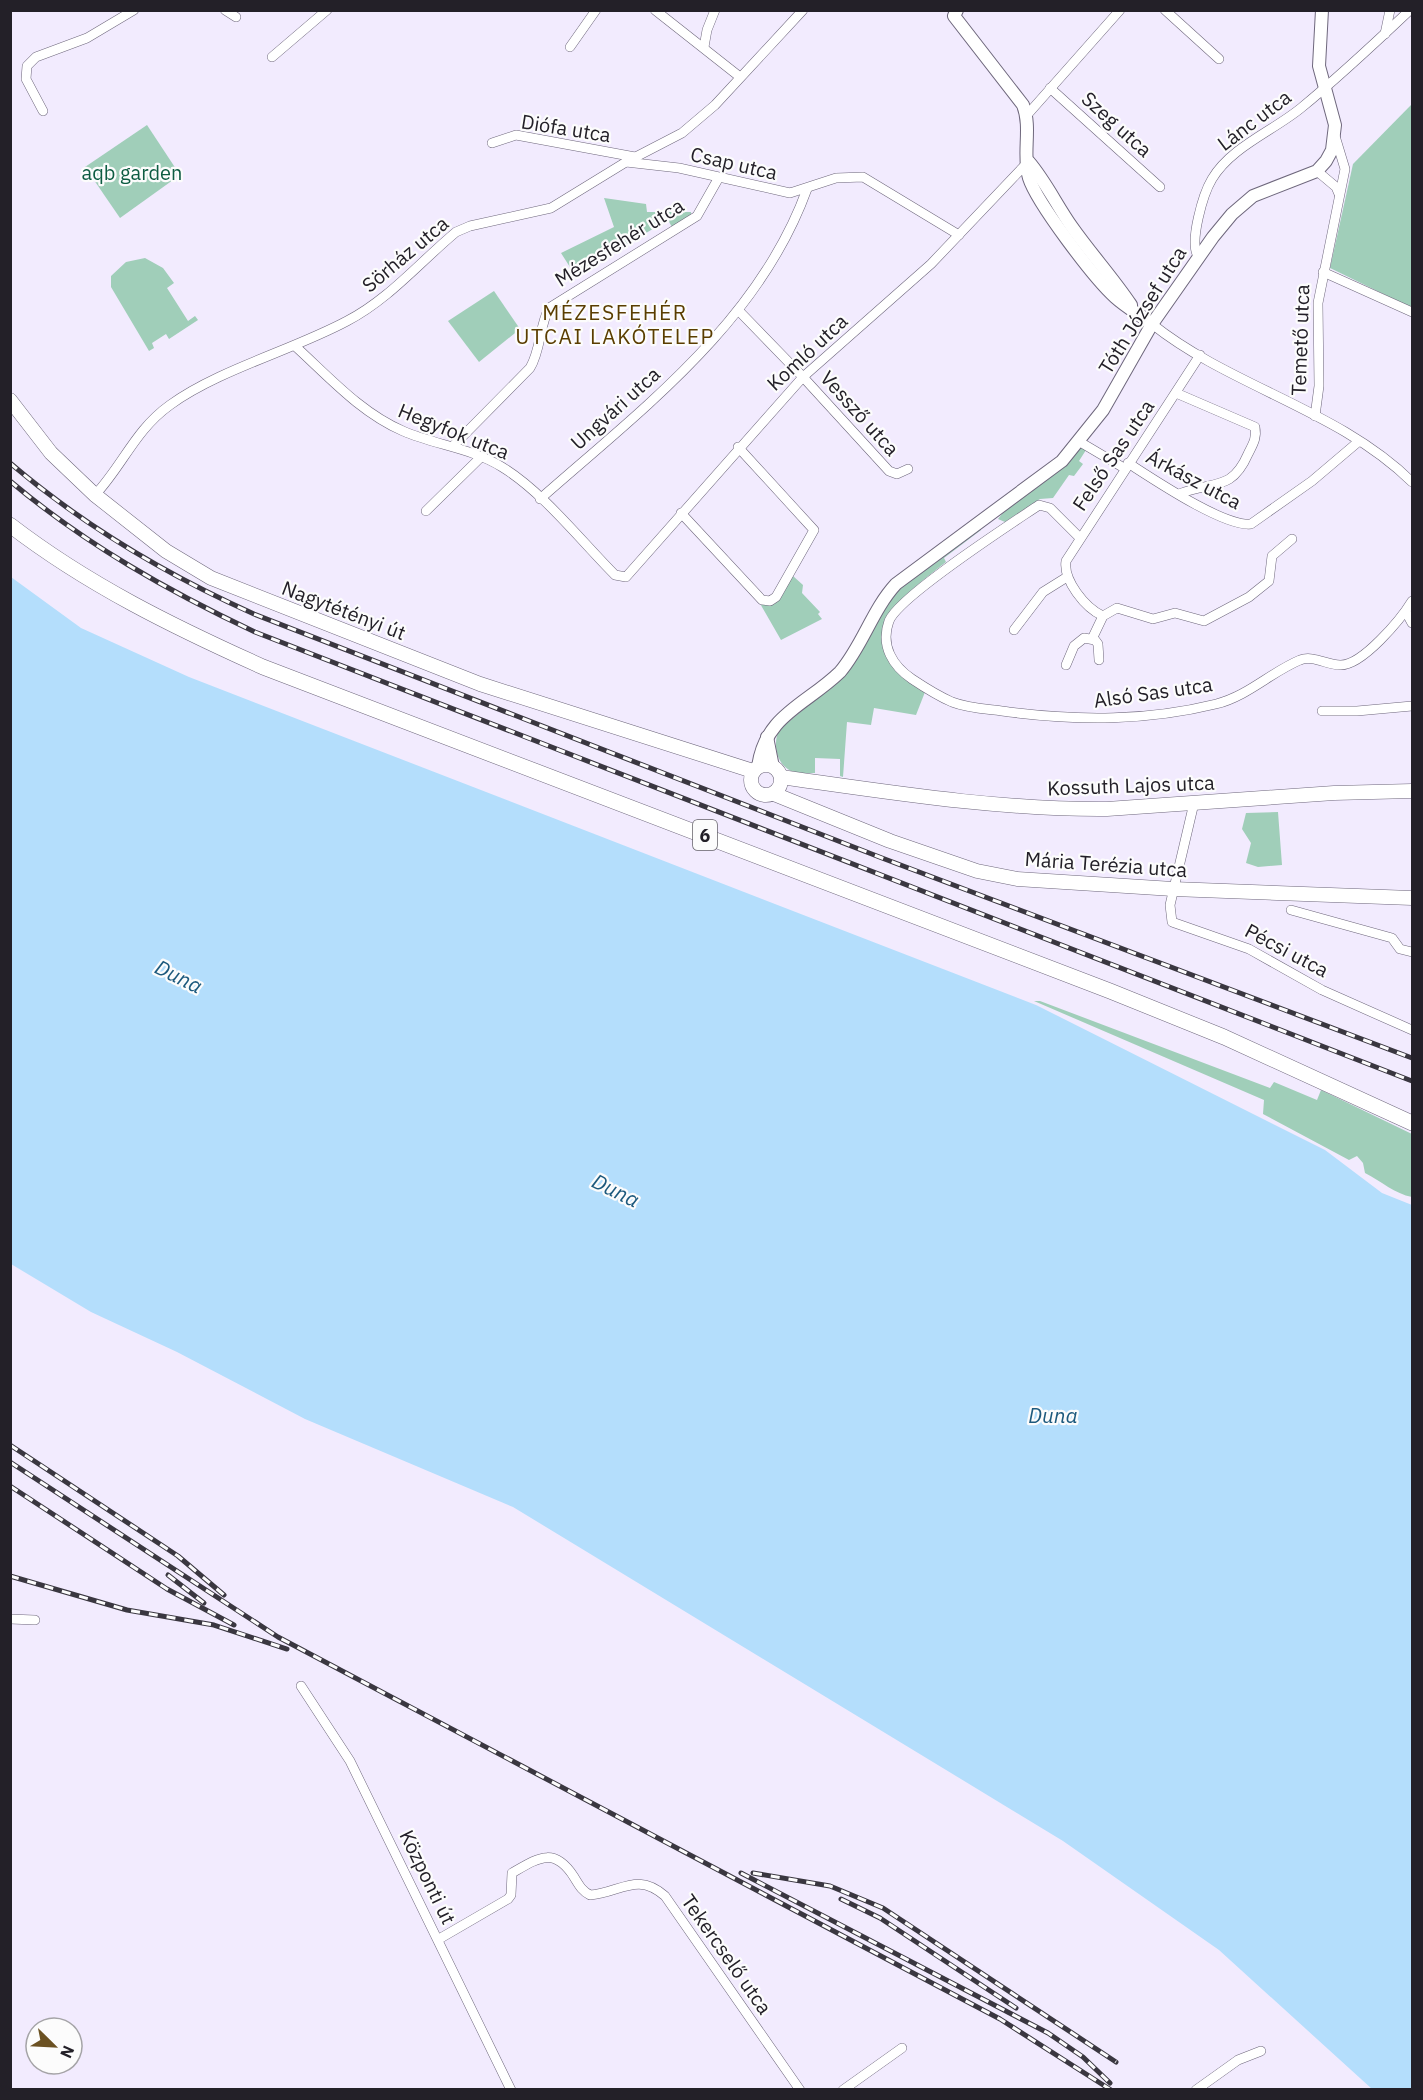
<svg xmlns="http://www.w3.org/2000/svg" width="1423" height="2100" font-family="'IBM Plex Sans',sans-serif">
	<style>
		.green { fill: #a0ceb9 }
		.water { fill: #b4defc }
		.lines { fill: none; stroke-linecap: round; stroke-linejoin: round }
		.minor-casing { stroke: #6e677c; stroke-width: 10 }
		.tertiary-casing { stroke: #6e677c; stroke-width: 14 }
		.secondary-casing { stroke: #6e677c; stroke-width: 15 }
		.primary-casing { stroke: #6e677c; stroke-width: 16 }
		.minor { stroke: #fff; stroke-width: 9 }
		.tertiary { stroke: #fff; stroke-width: 12 }
		.secondary { stroke: #fff; stroke-width: 14 }
		.primary { stroke: #fff; stroke-width: 15 }
		.rail-casing { stroke: #3a3740; stroke-width: 5 }
		.rail { stroke: #fcfcfc; stroke-width: 3; stroke-dasharray: 9; stroke-linecap: butt }
		.labels { text-anchor: middle; dominant-baseline: central; stroke-width: 4.5; stroke-linejoin: round; paint-order: stroke }
		.shield { fill: #fcfcfc; stroke: #646268; stroke-width: 1.5 }
		.shield-label { font-size: 18px; font-weight: bold; fill: #232028 }
		.street-label { font-size: 20px; fill: #232028; stroke: #fcfcfc }
		.park-label { font-size: 20px; fill: #0d5c42; stroke: #fcfcfc }
		.neighbourhood-label { font-size: 21px; letter-spacing: 1.5px; fill: #5a3d00; stroke: #fcfcfc }
		.water-label { font-size: 21px; font-style: italic; fill: #1d5a7e; stroke: #fcfcfc }
	</style>
	<rect width="100%" height="100%" fill="#f2ebfe"/>
	<!-- green -->
	<g class="green">
		<polygon points="1412,104 1412,308 1330,268 1353,164"/>
		<polygon points="147,125 180,175 120,218 85,167"/>
		<polygon points="604,198 646,204 647,212 691,212 691,216 672,227 668,220 575,275 561,253 614,227"/>
		<polygon points="145,258 163,268 174,283 167,288 188,321 195,316 198,320 169,339 166,334 152,343 154,348 149,351 111,287 111,276 126,262"/>
		<polygon points="494,291 520,329 479,362 448,321"/>
		<polygon points="1081,446 1086,450 1079,461 1083,464 1074,476 1069,475 1053,498 1040,499 1005,522 998,519 1005,510"/>
		<path d="M 979,526 L 981,530 L 944,558 L 946,562 C 889,607 848,637 925,692 L 916,715 L 874,708 L 871,725 L 847,722 L 843,777 L 840,776 L 840,759 L 815,758 L 815,773 C 808,773 800,774 794,772 C 777,767 772,745 779,730 L 844,675 L 867,643 L 878,613 L 893,591 Z"/>
		<polygon points="793,576 803,585 802,593 820,612 818,614 822,619 781,640 758,600 768,605 783,593"/>
		<polygon points="1278,812 1282,865 1258,867 1246,863 1251,843 1242,829 1246,813"/>
		<path d="M 1034,1001 L 1040,1001 L 1270,1088 L 1274,1082 L 1317,1100 L 1321,1090 L 1412,1134 L 1412,1197 C 1395,1194 1381,1181 1365,1173 L 1363,1163 L 1357,1156 L 1349,1160 L 1263,1114 L 1264,1100 Z"/>
	</g>
	<!-- water -->
	<polygon class="water" points="11,577 81,628 189,677 1036,1005 1325,1150 1382,1193 1412,1205 1412,2089 1372,2089 1219,1950 1063,1841 513,1507 305,1419 177,1352 91,1312 11,1264"/>
	<g class="lines">
		<!-- minor casing -->
		<g class="minor-casing">
			<g id="minor">
				<polyline points="225,10 236,17"/>
				<polyline points="655,10 740,77"/>
				<polyline points="1165,10 1219,59"/>
				<polyline points="1385,34 1390,10"/>
				<polyline points="570,47 596,10"/>
				<polyline points="704,47 707,30 715,10"/>
				<polyline points="272,57 327,10"/>
				<polyline points="1050,88 1160,187"/>
				<polyline points="43,111 26,79 27,66 36,57 87,38 134,10"/>
				<polyline points="1027,115 1120,10"/>
				<polyline points="492,143 516,135 635,157"/>
				<polyline points="626,162 679,168 790,193 836,178 863,177 959,235"/>
				<polyline points="1317,171 1336,187 1339,194"/>
				<path d="M 1198,256 C 1189,242 1203,194 1212,179 C 1231,147 1273,131 1301,108 C 1339,77 1374,44 1410,10"/>
				<polyline points="1323,272 1412,312"/>
				<polyline points="739,311 803,377 889,471 897,474 908,469"/>
				<path d="M 1152,324 C 1231,387 1339,410 1412,482"/>
				<path d="M 295,346 C 329,377 361,413 403,431 C 435,445 472,448 502,467 C 543,492 581,541 615,575 L 626,577 L 803,377 L 931,264 L 1028,162"/>
				<path d="M 1176,393 L 1255,427 C 1257,438 1253,444 1248,454 C 1231,493 1212,480 1179,494"/>
				<polyline points="1315,416 1319,386 1318,303 1345,169 1335,136"/>
				<polyline points="1080,442 1124,468"/>
				<path d="M 453,446 L 530,368 C 541,350 539,327 549,308 L 697,216 L 718,179"/>
				<path d="M 1128,463 C 1153,479 1224,527 1251,524 L 1312,481 L 1358,442"/>
				<path d="M 95,495 C 123,465 135,430 170,405 C 218,370 293,350 347,321 C 388,300 420,262 456,232 L 470,226 L 551,208 L 626,162 L 682,133 L 715,105 L 803,10"/>
				<path d="M 540,499 C 642,409 759,322 807,189"/>
				<polyline points="426,511 481,457"/>
				<polyline points="681,513 762,600 770,601 776,597 814,530 738,447"/>
				<path d="M 1079,537 L 1050,508 L 1039,505 C 1011,524 899,596 889,621 C 880,646 893,666 912,679 C 924,687 938,696 952,702 C 970,709 990,709 1009,712 C 1080,721 1147,721 1216,704 C 1248,696 1271,672 1300,660 C 1313,655 1327,665 1340,665 C 1362,666 1401,619 1412,601"/>
				<polyline points="1406,612 1412,623"/>
				<path d="M 1103,616 C 1085,608 1063,580 1066,561 L 1200,355"/>
				<polyline points="1014,630 1043,592 1067,577"/>
				<polyline points="1092,639 1103,616 1117,608 1153,619 1175,613 1204,621 1249,597 1269,581 1272,556 1292,539"/>
				<polyline points="1066,665 1074,646 1084,638 1095,640 1098,644 1099,660"/>
				<polyline points="1322,711 1357,711 1412,706"/>
				<polyline points="1194,803 1170,905 1172,922 1249,949 1322,990 1412,1030"/>
				<polyline points="1291,910 1392,938 1400,949 1412,952"/>
				<polyline points="10,1619 35,1620"/>
				<polyline points="301,1686 350,1761 511,2090"/>
				<path d="M 439,1939 L 508,1899 L 511,1895 L 512,1873 C 538,1858 554,1846 574,1877 C 579,1885 582,1891 590,1895 C 620,1893 637,1871 665,1896 L 800,2090"/>
				<polyline points="843,2090 902,2048"/>
				<polyline points="1196,2090 1238,2060 1261,2051"/>
			</g>
		</g>
		<!-- tertiary casing -->
		<g class="tertiary-casing">
			<g id="tertiary">
				<path d="M 957,10 L 954,16 L 1023,105 C 1032,128 1022,155 1029,178 C 1037,203 1094,278 1115,297 C 1126,307 1140,315 1152,324"/>
				<path d="M 1029,162 C 1046,182 1057,206 1072,227 C 1091,254 1113,278 1131,305"/>
				<polyline points="767,737 773,767"/>
				<path d="M 758,767 C 765,715 806,705 840,672 C 863,645 872,610 896,584 L 1062,461 L 1103,410 L 1152,324 L 1213,237 L 1232,214 L 1253,196 L 1317,171 L 1326,161 L 1332,150 L 1335,125 L 1319,66 L 1322,10"/>
			</g>
		</g>
		<!-- secondary casing -->
		<g class="secondary-casing">
			<g id="secondary">
				<polyline points="10,400 51,453 95,495 166,551 211,578 480,684 753,771"/>
				<circle cx="766" cy="780" r="15"/>
				<path d="M 781,777 C 888,792 999,810 1107,809 L 1334,793 L 1412,791"/>
				<polyline points="774,794 890,841 977,871 1017,879 1173,889 1412,898"/>
			</g>
		</g>
		<!-- primary casing -->
		<g class="primary-casing">
			<path id="primary" d="M 10,525 C 88,585 174,627 263,667 L 1110,991 L 1224,1037 L 1412,1123"/>
		</g>
		<!-- minor -->
		<use href="#minor" class="minor"/>
		<!-- tertiary -->
		<use href="#tertiary" class="tertiary"/>
		<!-- secondary -->
		<use href="#secondary" class="secondary"/>
		<!-- primary -->
		<use href="#primary" class="primary"/>
		<!-- rail casing -->
		<g class="rail-casing">
			<g id="rail">
				<path d="M 10,463 C 84,526 165,574 254,614 L 882,858 L 1412,1058"/>
				<path d="M 10,481 C 85,544 168,591 255,632 L 1412,1081"/>
				<polyline points="10,1445 178,1556 224,1595"/>
				<polyline points="10,1462 278,1637 1000,2019 1111,2090"/>
				<polyline points="10,1486 167,1589 234,1625"/>
				<polyline points="168,1575 204,1603"/>
				<polyline points="10,1576 127,1610 214,1625 287,1649"/>
				<polyline points="741,1873 1048,2033 1083,2057 1110,2083"/>
				<polyline points="753,1873 830,1886 883,1908 1116,2062"/>
				<polyline points="841,1899 880,1918 1016,2008"/>
			</g>
		</g>
		<!-- rail -->
		<use href="#rail" class="rail"/>
	</g>
	<g class="labels">
		<!-- shield labels -->
		<rect class="shield" x="693" y="820" width="24" height="30" rx="4.5"/>
		<g class="shield-label">
			<text x="705" y="835">6</text>
		</g>
		<!-- street labels -->
		<g class="street-label">
			<text transform="translate(1254 120) rotate(-37)">Lánc utca</text>
			<text transform="translate(1117 124) rotate(42)">Szeg utca</text>
			<text transform="translate(566 128) rotate(9)">Diófa utca</text>
			<text transform="translate(734 163) rotate(13)">Csap utca</text>
			<text transform="translate(619 242) rotate(-32)">Mézesfehér utca</text>
			<text transform="translate(405 254) rotate(-40)">Sörház utca</text>
			<text transform="translate(1142 310) rotate(-58)">Tóth József utca</text>
			<text transform="translate(1300 340) rotate(-88)">Temető utca</text>
			<text transform="translate(807 352) rotate(-43)">Komló utca</text>
			<text transform="translate(615 408) rotate(-42)">Ungvári utca</text>
			<text transform="translate(860 413) rotate(48)">Vessző utca</text>
			<text transform="translate(454 431) rotate(22)">Hegyfok utca</text>
			<text transform="translate(1113 455) rotate(-56)">Felső Sas utca</text>
			<text transform="translate(1194 479) rotate(28)">Árkász utca</text>
			<text transform="translate(344 610) rotate(21)">Nagytétényi út</text>
			<text transform="translate(1153 692) rotate(-8)">Alsó Sas utca</text>
			<text transform="translate(1131 785) rotate(-2)">Kossuth Lajos utca</text>
			<text transform="translate(1106 864) rotate(4)">Mária Terézia utca</text>
			<text transform="translate(1287 950) rotate(28)">Pécsi utca</text>
			<text transform="translate(428 1877) rotate(64)">Központi út</text>
			<text transform="translate(727 1954) rotate(55)">Tekercselő utca</text>
		</g>
		<!-- park labels -->
		<g class="park-label">
			<text x="132" y="172">aqb garden</text>
		</g>
		<!-- neighbourhood labels -->
		<g class="neighbourhood-label">
			<text x="615" y="312">MÉZESFEHÉR<tspan x="615" dy="24">UTCAI LAKÓTELEP</tspan></text>
		</g>
		<!-- water labels -->
		<g class="water-label">
			<text transform="translate(179 976) rotate(26)">Duna</text>
			<text transform="translate(616 1190) rotate(26)">Duna</text>
			<text x="1053" y="1415">Duna</text>
		</g>
	</g>
	<!-- border -->
	<rect width="1423" height="2100" fill="none" stroke="#232028" stroke-width="24"/>
	<!-- north arrow -->
	<g transform="translate(54 2046) rotate(114)"><circle r="28" fill="#fcfcfc" stroke="#a5a4a7" stroke-width="1.5"/>
	<path d="M0-4.5L10 22L0 15L-10 22Z" fill="#6b5122"/>
	<text y="-9" font-size="16" font-weight="bold" text-anchor="middle" fill="#232028">N</text>
	</g>
</svg>
